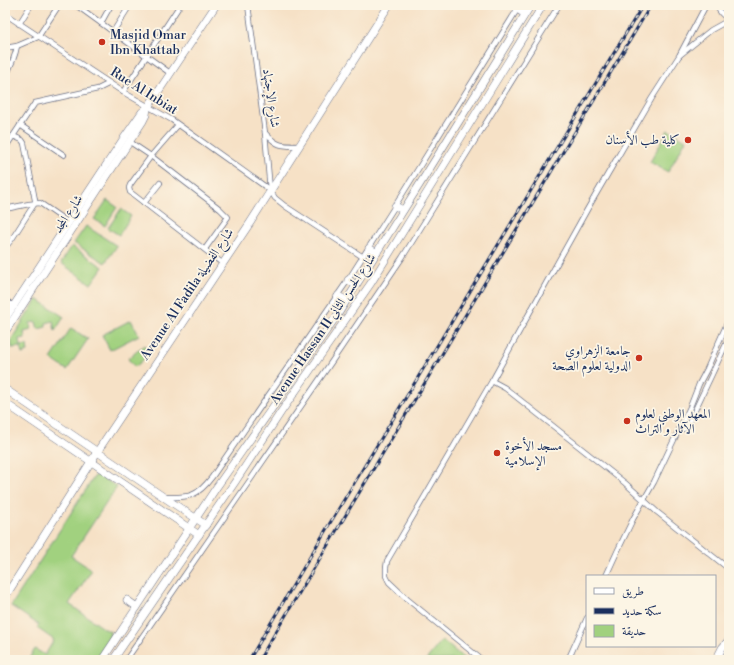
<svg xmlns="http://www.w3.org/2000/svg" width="734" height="665" font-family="'Libre Bodoni',Amiri,serif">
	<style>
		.green { fill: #a1d17f; stroke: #5e806e }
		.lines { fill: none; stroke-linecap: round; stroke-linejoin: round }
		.street-casing { stroke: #686d82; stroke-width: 6 }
		.secondary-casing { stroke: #686d82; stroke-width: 8 }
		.primary-casing { stroke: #686d82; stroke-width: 8 }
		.street { stroke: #fff; stroke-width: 4.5 }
		.secondary { stroke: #fff; stroke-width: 7 }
		.primary { stroke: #fff; stroke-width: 7 }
		.rail-casing { stroke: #1b2f5e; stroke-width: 3 }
		.rail { stroke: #fcf5e5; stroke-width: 1.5; stroke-dasharray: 4.5; stroke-linecap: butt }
		.poi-dot { fill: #c8321e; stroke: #fcf5e5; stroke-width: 1.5 }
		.labels { text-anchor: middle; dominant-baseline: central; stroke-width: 3.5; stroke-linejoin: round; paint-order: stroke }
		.poi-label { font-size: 13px; fill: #1b2f5e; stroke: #fcf5e5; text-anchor: start }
		.street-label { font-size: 13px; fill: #1b2f5e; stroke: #fcf5e5 }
	</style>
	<rect width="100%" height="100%" fill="#fcf5e5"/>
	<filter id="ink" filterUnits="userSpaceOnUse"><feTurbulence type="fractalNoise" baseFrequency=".025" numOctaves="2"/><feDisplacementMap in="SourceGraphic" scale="8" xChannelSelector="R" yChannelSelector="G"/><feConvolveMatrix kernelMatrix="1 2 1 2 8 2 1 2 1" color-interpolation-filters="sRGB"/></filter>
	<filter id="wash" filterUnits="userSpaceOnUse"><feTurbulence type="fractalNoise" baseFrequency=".012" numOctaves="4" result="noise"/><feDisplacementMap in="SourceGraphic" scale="16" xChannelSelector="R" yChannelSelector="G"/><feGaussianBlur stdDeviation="0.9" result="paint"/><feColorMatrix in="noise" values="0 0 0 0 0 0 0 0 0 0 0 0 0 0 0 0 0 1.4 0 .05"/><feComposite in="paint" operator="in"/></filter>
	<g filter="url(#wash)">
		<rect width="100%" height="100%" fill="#f6e1c6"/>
		<!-- green -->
		<g class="green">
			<polygon points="668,130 686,140 668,172 650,162"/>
			<polygon points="107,200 117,207 105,226 94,219"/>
			<polygon points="121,209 131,216 119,235 108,228"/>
			<polygon points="86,226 117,246 105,263 74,243"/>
			<polygon points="72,246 103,267 91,284 61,263"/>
			<polygon points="37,299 64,317 55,331 53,321 46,323 46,327 38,329 36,322 30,323 31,330 24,332 25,338 19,339 20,346 27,345 28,352 22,354 20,347 12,348 11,340"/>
			<polygon points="131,320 139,335 110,350 102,335"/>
			<polygon points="71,328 88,339 67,370 51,359"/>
			<polygon points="144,345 151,353 135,367 128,359"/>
			<polygon points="97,475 100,476 117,487 71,556 92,570 69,604 105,629 110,631 110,636 96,660 28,660 35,649 45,655 54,640 37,628 39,625 11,606 94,477"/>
			<polygon points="442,640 466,660 426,660"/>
		</g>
	</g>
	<g filter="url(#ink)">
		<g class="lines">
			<!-- street casing -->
			<g class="street-casing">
				<g id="street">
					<polyline points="76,5 170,73"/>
					<polyline points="248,5 265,133 270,190 275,198 285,206 363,257"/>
					<path d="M 717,5 C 719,12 722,16 729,19"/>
					<polyline points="5,14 123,92 172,120 270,190"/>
					<polyline points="101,23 111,5"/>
					<polyline points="19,24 31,5"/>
					<polyline points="113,32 130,5"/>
					<polyline points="5,48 17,46 38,37 59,5"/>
					<polyline points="680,55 711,30 729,20"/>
					<path d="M 5,77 C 11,66 15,58 17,46"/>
					<polyline points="123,92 180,5"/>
					<polyline points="20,125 64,155"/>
					<polyline points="178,125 151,156 130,185 129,188 130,192 222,263"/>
					<path d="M 265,133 C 277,146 281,146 298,146"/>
					<polyline points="130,142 151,156 220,209 228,217 205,249"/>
					<polyline points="5,148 35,103 98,89 110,83"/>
					<polyline points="144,203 160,183"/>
					<polyline points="5,209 29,204 40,203 69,223"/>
					<polyline points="5,246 8,244 12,239 35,203 35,200 24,143 22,140 13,136"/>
					<polyline points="5,300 15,307"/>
					<polyline points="492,381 505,388 625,483 657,512 729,569"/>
					<polyline points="680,428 684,429 687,427 729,338"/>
					<path d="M 165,497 C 189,498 197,497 212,477 L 348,280 L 395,206 L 520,5"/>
					<polyline points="606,576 617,552 633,519 654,482 672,444 690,407 699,384 707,369 729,319"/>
					<polyline points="126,660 328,367 402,258 559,5"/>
					<polyline points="482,660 407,599 389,582 386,576 386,568 387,561 492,381 530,312 588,208 652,98 679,56 706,5"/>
					<polyline points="568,660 587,618"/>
				</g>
			</g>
			<!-- secondary casing -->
			<g class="secondary-casing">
				<g id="secondary">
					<polyline points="5,319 124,138 142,112 148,107 216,5"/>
					<polyline points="5,332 143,121 146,115 147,108"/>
					<polyline points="5,389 171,502 206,525"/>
					<polyline points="5,403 199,535"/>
					<polyline points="5,597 97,452 250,223 389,5"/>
					<polyline points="716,660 722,648 729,640"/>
				</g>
			</g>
			<!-- primary casing -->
			<g class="primary-casing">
				<g id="primary">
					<polyline points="517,9 525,14"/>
					<polyline points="395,206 403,210"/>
					<polyline points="369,248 377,253"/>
					<polyline points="348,280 356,285"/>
					<polyline points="338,296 346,300"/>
					<polyline points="127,600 137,607"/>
					<polyline points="102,660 216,488 338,314 430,168 531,5"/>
					<polyline points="113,660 235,482 281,412 371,283 543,5"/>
				</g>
			</g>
			<!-- street -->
			<use href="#street" class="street"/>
			<!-- secondary -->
			<use href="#secondary" class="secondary"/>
			<!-- primary -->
			<use href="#primary" class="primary"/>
			<!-- rail casing -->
			<g class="rail-casing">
				<g id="rail">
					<polyline points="249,660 327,528 643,5"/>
					<polyline points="259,660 651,5"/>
				</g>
			</g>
			<!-- rail -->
			<use href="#rail" class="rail"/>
		</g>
	</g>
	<!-- markers -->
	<g class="poi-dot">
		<circle cx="102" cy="42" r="4"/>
		<circle cx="688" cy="140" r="4"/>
		<circle cx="639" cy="358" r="4"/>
		<circle cx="627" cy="421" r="4"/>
		<circle cx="497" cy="453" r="4"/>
	</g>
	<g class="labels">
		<!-- poi labels -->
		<g class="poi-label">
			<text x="110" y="35">Masjid Omar<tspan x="110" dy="15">Ibn Khattab</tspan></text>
			<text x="680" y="140" text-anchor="end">كلية طب الأسنان</text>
			<text x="631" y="351" text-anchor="end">جامعة الزهراوي<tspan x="631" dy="15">الدولية لعلوم الصحة</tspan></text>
			<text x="635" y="414">المعهد الوطني لعلوم<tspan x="635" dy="15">الآثار و التراث</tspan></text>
			<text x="505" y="446">مسجد الأخوة<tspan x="505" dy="15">الإسلامية</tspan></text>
		</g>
		<!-- street labels -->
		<g class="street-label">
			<text transform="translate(144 91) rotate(32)">Rue Al Inbiat</text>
			<text transform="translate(271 98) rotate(82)">شارع الإجتهاد</text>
			<text transform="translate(68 214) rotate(-57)">شارع المجد</text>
			<text transform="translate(187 294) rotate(-56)">Avenue Al Fadila شارع الفضيلة</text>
			<text transform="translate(323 329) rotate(-56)">Avenue Hassan II شارع الحسن الثاني</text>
		</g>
	</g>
	<!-- margin -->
	<rect width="734" height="665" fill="none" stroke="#fcf5e5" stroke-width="20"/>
	<!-- legend -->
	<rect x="586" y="575" width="130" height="72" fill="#fcf5e5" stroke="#a2a6af"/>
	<rect x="594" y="588" width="20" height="6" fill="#ffffff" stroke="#a2a6af"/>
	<text x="622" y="595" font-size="12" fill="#1b2f5e">طريق</text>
	<rect x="594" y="608" width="20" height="6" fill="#1b2f5e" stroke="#a2a6af"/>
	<text x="622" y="615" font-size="12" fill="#1b2f5e">سكة حديد</text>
	<rect x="594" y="625" width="20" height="12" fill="#a1d17f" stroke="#a2a6af"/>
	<text x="622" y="635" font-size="12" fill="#1b2f5e">حديقة</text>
</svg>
